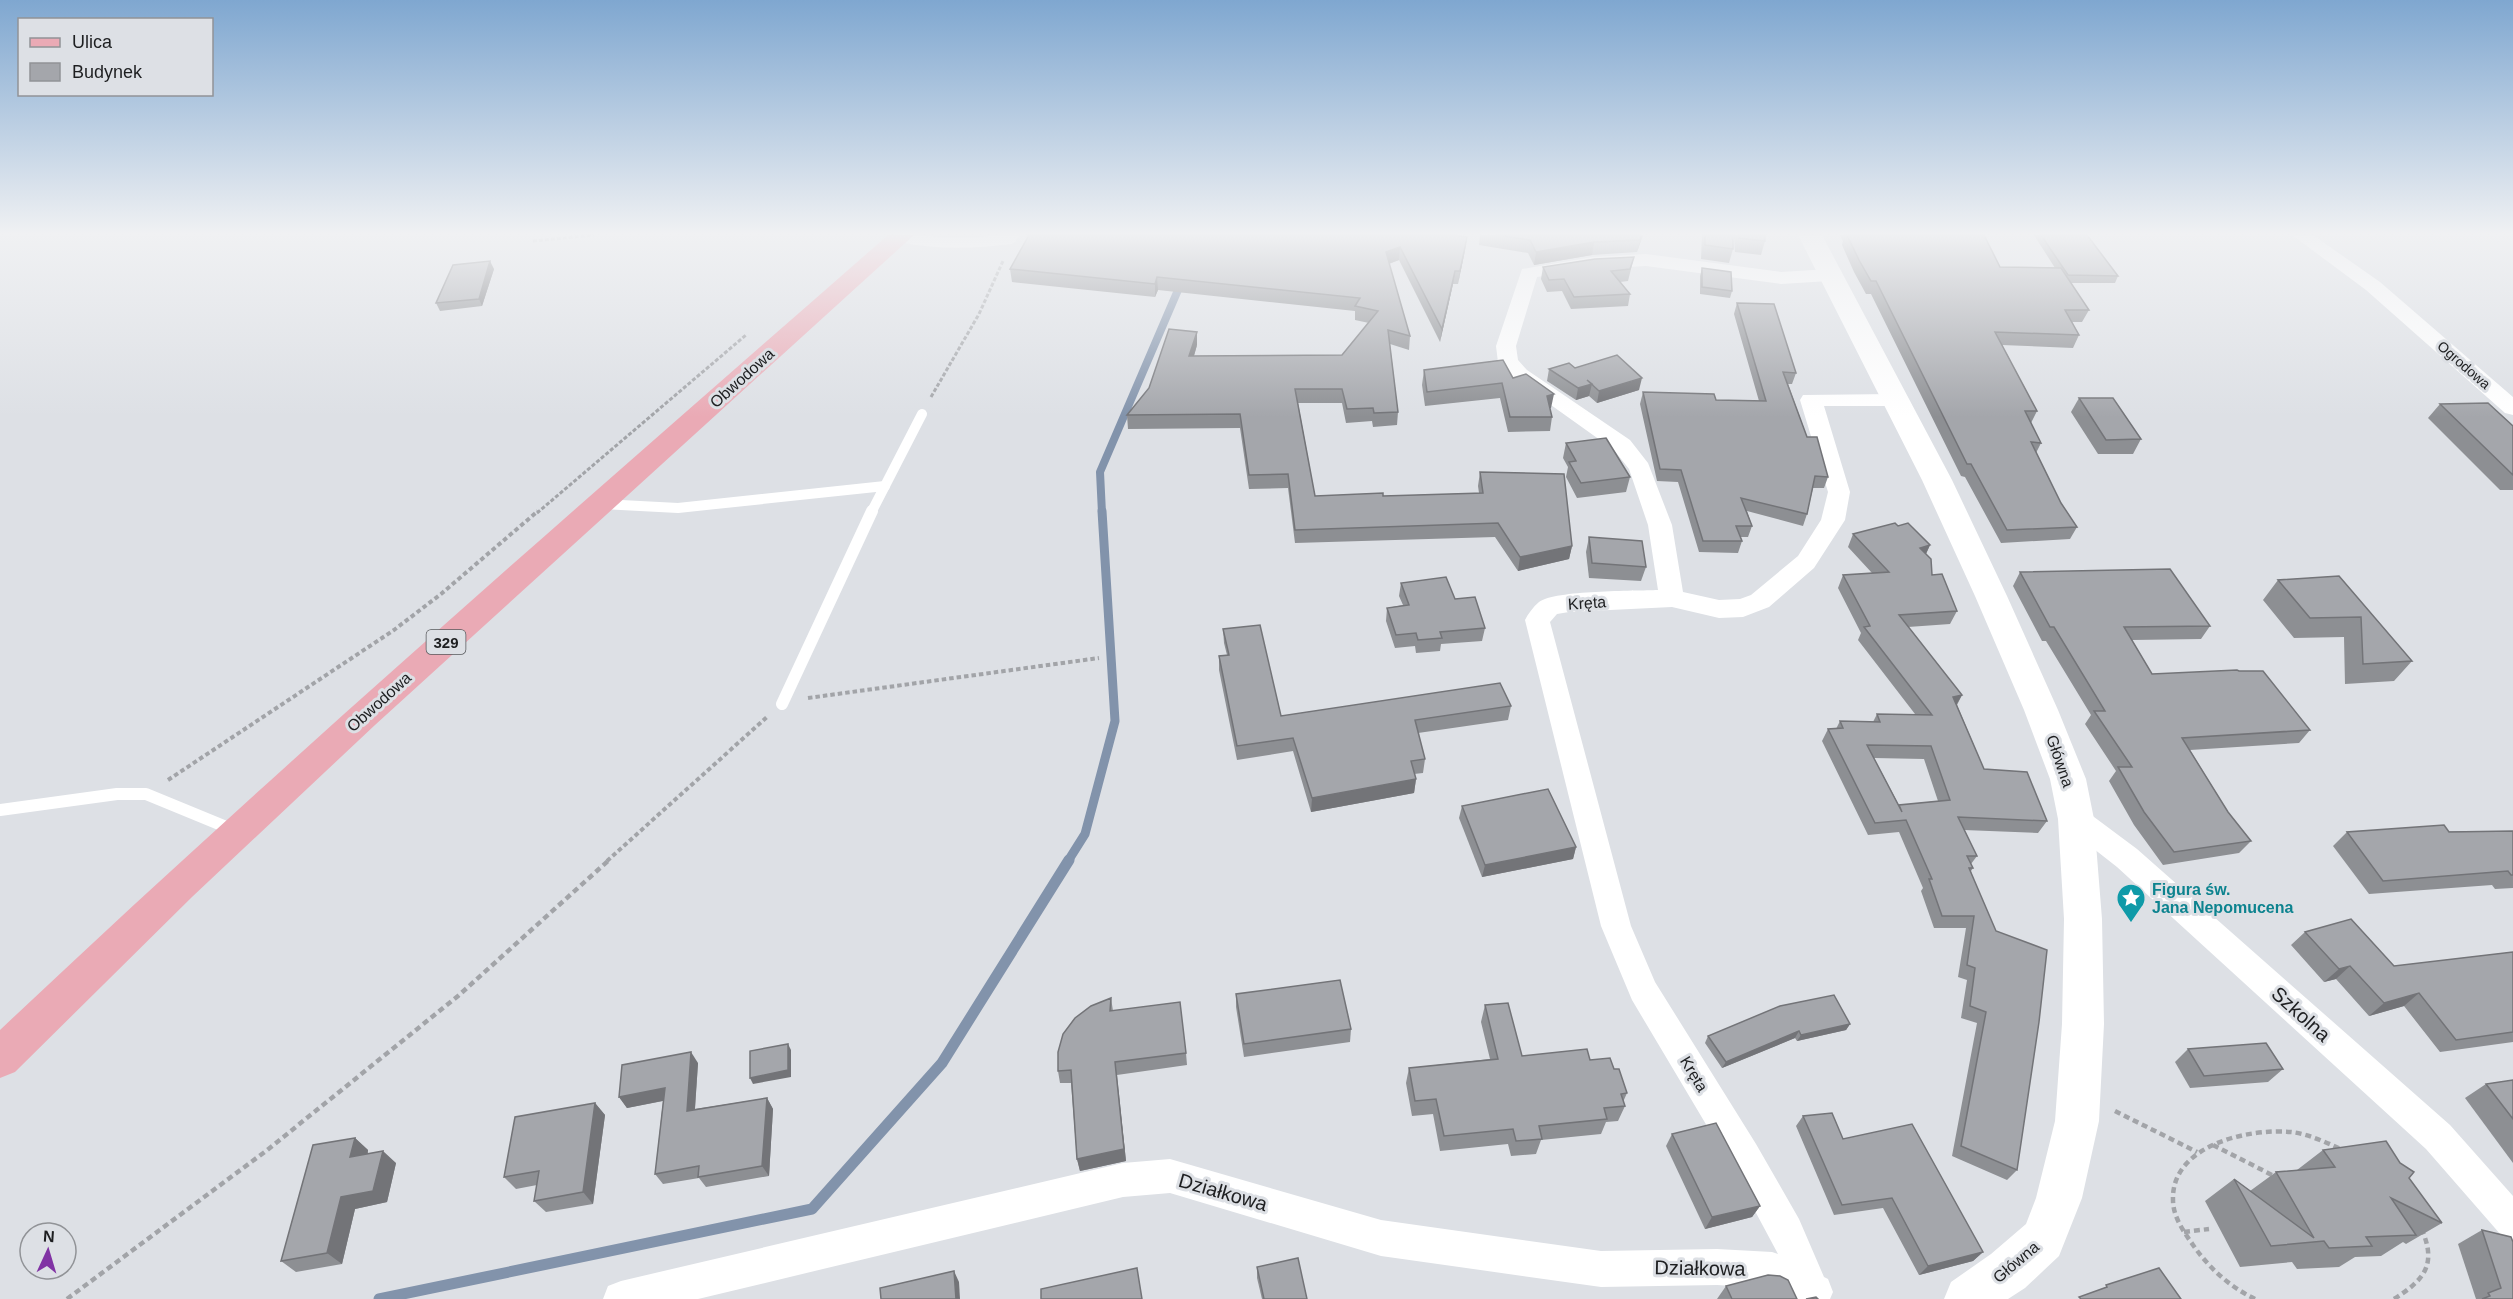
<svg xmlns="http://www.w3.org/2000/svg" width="2513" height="1299" font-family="Arial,sans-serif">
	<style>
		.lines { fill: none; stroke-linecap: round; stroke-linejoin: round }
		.stream-far2 { stroke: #8293ab; stroke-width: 8 }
		.stream-far1 { stroke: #8293ab; stroke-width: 9 }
		.stream { stroke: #8293ab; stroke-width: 11 }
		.path-far2 { stroke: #a2a4a8; stroke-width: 3; stroke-dasharray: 4 2; stroke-linecap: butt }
		.path-far1 { stroke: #a2a4a8; stroke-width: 4; stroke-dasharray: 4.5 3; stroke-linecap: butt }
		.path { stroke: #a2a4a8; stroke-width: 4.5; stroke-dasharray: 6 4; stroke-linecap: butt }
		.lane-far1 { stroke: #fff; stroke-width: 10 }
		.lane { stroke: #fff; stroke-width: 12 }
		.street { fill: #fff; fill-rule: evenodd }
		.secondary { fill: #fff; fill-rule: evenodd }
		.primary { fill: #eaaab5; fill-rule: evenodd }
		.wall { fill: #8d8f93; fill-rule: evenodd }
		.shaded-wall { fill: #737478 }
		.building { fill: #a4a6ab; stroke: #737478; stroke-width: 1.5; fill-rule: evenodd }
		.labels { text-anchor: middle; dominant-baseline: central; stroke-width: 6; stroke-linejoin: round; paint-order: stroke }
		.far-street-label { font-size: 14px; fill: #1e1f21; stroke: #dde0e5 }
		.shield { fill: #dde0e5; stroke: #57595c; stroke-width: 1.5 }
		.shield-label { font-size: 15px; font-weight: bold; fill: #1e1f21 }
		.street-label { font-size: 16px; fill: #1e1f21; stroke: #dde0e5 }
		.culture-label { font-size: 16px; font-weight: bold; fill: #0d838f; stroke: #dde0e5; text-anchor: start }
		.near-street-label { font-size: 20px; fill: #1e1f21; stroke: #dde0e5 }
	</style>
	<rect width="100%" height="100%" fill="#dde0e5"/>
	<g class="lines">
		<!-- stream-far2 -->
		<polyline class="stream-far2" points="1102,513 1100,472 1181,283"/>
		<!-- stream-far1 -->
		<polyline class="stream-far1" points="1068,861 1085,834 1115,721 1102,511"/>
		<!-- stream -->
		<polyline class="stream" points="379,1299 812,1209 942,1063 1069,860"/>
		<!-- path-far2 -->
		<g class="path-far2">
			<polyline points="533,241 594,235"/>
			<polyline points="931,397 979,314 1003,261"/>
			<polyline points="537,513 746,335"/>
		</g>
		<!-- path-far1 -->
		<g class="path-far1">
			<polyline points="808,698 1099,658"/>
			<polyline points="168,780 394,630 441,594 538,511"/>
			<polyline points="607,861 767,717"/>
		</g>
		<!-- path -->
		<g class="path">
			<polyline points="2115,1111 2197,1152"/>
			<polyline points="2213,1145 2276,1177"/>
			<polyline points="2184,1232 2209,1229"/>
			<polyline points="67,1299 266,1151 458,996 609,860"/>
			<path d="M 2255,1299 C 2230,1287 2209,1268 2193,1245 C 2184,1232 2173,1217 2173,1200 C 2171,1145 2249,1128 2291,1132 C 2309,1134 2327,1143 2343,1150"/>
			<path d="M 2394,1299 C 2424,1280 2437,1265 2422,1230"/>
		</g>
		<!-- lane-far1 -->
		<g class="lane-far1">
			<path d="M 900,237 C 938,245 973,244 1011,239 L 1014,235"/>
			<polyline points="602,504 678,508 885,486"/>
			<polyline points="871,513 922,414"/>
		</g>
		<!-- lane -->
		<g class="lane">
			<polyline points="782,704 872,511"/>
			<polyline points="0,810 117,794 146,794 236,831"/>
		</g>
		<!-- street -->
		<g class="street">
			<polygon points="2292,235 2313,235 2380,282 2513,397 2513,415 2505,413 2366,290"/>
			<path d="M 1646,254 L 1781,272 L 1829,269 L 1836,271 L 1839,275 L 1836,279 L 1829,281 L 1781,284 L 1646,266 L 1592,269 L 1537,277 L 1516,346 L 1518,360 L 1527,370 L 1630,440 L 1648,463 L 1672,525 L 1683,592 L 1719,600 L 1740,599 L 1751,595 L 1798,556 L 1821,520 L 1828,492 L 1800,400 L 1803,395 L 1895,394 L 1903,395 L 1906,400 L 1903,405 L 1895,406 L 1824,406 L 1850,492 L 1845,520 L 1814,568 L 1769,607 L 1743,617 L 1719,618 L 1672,607 L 1569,612 L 1557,614 L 1550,622 L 1631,926 L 1655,982 L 1756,1144 L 1799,1219 L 1824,1277 L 1828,1279 L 1833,1292 L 1830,1299 L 1791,1299 L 1769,1288 L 1717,1285 L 1601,1287 L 1381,1256 L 1170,1193 L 1123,1197 L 698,1299 L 603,1299 L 608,1286 L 621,1281 L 1123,1163 L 1170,1159 L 1381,1220 L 1601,1251 L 1717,1249 L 1772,1252 L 1778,1254 L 1732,1168 L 1632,1000 L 1601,926 L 1525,620 C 1528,614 1533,607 1539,602 C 1555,590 1635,591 1658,590 L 1648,525 L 1629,469 L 1614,450 L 1513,378 L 1498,362 L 1496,346 L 1522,269 L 1592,257 Z"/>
			<polygon points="2076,807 2086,811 2137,849 2450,1125 2513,1196 2513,1241 2501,1235 2426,1149 2117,867 2066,827 2062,819 2066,811"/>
		</g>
		<!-- secondary -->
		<polygon class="secondary" points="1798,235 1822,235 1952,480 2007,596 2058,710 2086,779 2094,819 2102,919 2104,1024 2099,1121 2082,1198 2059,1256 2025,1288 2008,1299 1944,1299 1951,1282 1991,1254 2026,1224 2036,1198 2055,1121 2062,1024 2064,919 2058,819 2050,779 2024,710 1975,596 1922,480"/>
		<!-- primary -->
		<path class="primary" d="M 888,235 L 914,235 L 375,725 L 192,897 L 15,1072 L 0,1078 L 0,1030 C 289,757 589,497 888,235 Z"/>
	</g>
	<!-- wall -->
	<g class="wall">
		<polygon points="1480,235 1643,235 1637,252 1592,255 1534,265 1528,253 1479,245"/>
		<polygon points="1702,235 1733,235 1733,249 1729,263 1701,259"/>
		<polygon points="1734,235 1765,235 1765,241 1761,255 1735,252"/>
		<polygon points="1840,235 1984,235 2000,267 2055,268 2034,235 2087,235 2118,276 2115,283 2070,283 2089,310 2082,322 2072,322 2079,335 2073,348 2002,345 2037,411 2031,423 2041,443 2036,453 2061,503 2077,527 2070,539 2001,543 1965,477 1961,476 1871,294 1866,294 1854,272 1842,245 1843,241"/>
		<polygon points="1467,237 1465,250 1458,284 1453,284 1440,342 1399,260 1389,264 1410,336 1409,350 1390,344 1398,412 1397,425 1373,427 1372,421 1346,423 1342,403 1298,403 1315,496 1383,496 1479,493 1478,486 1480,472 1572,546 1569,559 1518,571 1495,537 1295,543 1288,488 1249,489 1240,428 1128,429 1127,415 1197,345 1194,356 1342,355 1369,323 1355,320 1355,311 1158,290 1155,297 1012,282 1010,269"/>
		<polygon points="1634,257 1628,281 1620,282 1630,294 1628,306 1571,309 1562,291 1547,292 1541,279 1543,267"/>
		<polygon points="1702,268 1732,291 1730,298 1700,294 1700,276"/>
		<polygon points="494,269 482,306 440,311 436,303"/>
		<polygon points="1737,303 1796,373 1792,384 1788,384 1807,437 1828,477 1824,488 1813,488 1807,514 1803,526 1747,511 1752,526 1748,537 1740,537 1742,541 1738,553 1699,552 1678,482 1657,481 1640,404 1643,392 1716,400 1759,401 1734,314"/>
		<polygon points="1575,368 1639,390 1597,403 1589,396 1576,400 1547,381 1549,369"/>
		<polygon points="1424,370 1513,378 1551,408 1550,408 1552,417 1550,431 1508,432 1500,398 1425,406 1422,385"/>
		<polygon points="2079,398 2141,439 2133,454 2098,454 2071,412"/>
		<polygon points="2440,404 2513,426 2513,490 2500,490 2428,418"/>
		<polygon points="1566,443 1630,477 1626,492 1577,498 1566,477 1568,467 1563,458"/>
		<path d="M 1853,534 L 1930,545 L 1926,554 L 1932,575 L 1957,611 L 1950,624 L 1908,627 L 1962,695 L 1957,705 L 1984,769 L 2047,821 L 2038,833 L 1964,830 L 1977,856 L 1971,864 L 1973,868 L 1971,871 L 2017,1170 L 2007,1180 L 1952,1156 L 1977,1023 L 1961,1018 L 1967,980 L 1958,977 L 1966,928 L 1934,928 L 1921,891 L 1923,888 L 1899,832 L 1868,835 L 1822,741 L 1828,729 L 1836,729 L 1840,721 L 1873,722 L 1877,714 L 1915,714 L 1858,640 L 1861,633 L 1838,588 L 1843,575 L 1872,573 L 1848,547 ZM 1874,758 L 1924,759 L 1938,801 L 1899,805 Z"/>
		<polygon points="1589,537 1646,567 1641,581 1589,578 1586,552"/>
		<polygon points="2020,572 2210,626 2201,639 2132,640 2152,674 2239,671 2310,730 2299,743 2190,750 2228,812 2251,841 2239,853 2163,865 2134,825 2109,781 2116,771 2085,724 2091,715 2046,641 2042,641 2013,586"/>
		<polygon points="2339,576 2412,661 2394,681 2345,684 2344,637 2294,638 2263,600 2278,580"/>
		<polygon points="1401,583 1455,599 1485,628 1482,641 1441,644 1440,651 1416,653 1415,646 1395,648 1386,621 1387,608 1403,605 1399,596"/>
		<polygon points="1223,629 1281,716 1511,706 1508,720 1418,733 1425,759 1423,773 1414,774 1416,779 1414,793 1311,812 1293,751 1237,760 1219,670 1219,656 1227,655 1224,643"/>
		<polygon points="1462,806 1576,847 1573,859 1482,877 1459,818"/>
		<polygon points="2513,831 2513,888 2495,889 2492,885 2369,894 2333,846 2347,832"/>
		<polygon points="2305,932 2394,966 2513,952 2513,1042 2440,1052 2404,1006 2369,1016 2336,979 2324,982 2291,945"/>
		<polygon points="1236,994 1351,1029 1350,1042 1244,1057 1236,1007"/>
		<polygon points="1111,998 1113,1011 1186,1053 1187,1065 1117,1075 1126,1161 1080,1171 1077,1159 1071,1083 1060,1083 1058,1071"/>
		<polygon points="1485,1005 1522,1056 1590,1060 1614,1069 1627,1093 1623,1102 1625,1106 1618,1121 1606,1122 1601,1134 1541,1140 1536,1154 1511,1156 1508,1144 1440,1151 1433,1114 1412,1116 1406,1083 1409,1068 1490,1059 1481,1022"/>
		<polygon points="1850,1024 1846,1030 1797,1041 1795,1038 1722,1068 1705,1043 1708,1036"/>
		<polygon points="2188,1049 2283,1069 2268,1082 2190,1088 2175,1062"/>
		<polygon points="698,1063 695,1109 767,1098 773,1109 769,1176 706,1187 699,1178 663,1184 655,1174 663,1101 627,1108 619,1097"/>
		<polygon points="2513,1080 2513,1163 2465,1098 2486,1084"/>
		<polygon points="595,1103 605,1115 593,1204 546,1212 534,1201 537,1185 516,1189 504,1177"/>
		<polygon points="1803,1116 1983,1252 1973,1261 1919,1275 1883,1208 1834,1215 1796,1126"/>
		<polygon points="1672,1134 1760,1206 1752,1217 1705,1229 1666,1146"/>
		<polygon points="355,1138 368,1150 368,1154 396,1163 387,1202 355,1209 342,1264 296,1272 281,1261"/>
		<polygon points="2323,1150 2409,1178 2442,1223 2406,1244 2403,1242 2381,1256 2355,1257 2339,1267 2297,1269 2292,1262 2240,1267 2205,1201 2234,1179 2250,1191 2276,1172 2297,1170"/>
		<polygon points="2482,1230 2513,1299 2476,1299 2458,1244"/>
		<polygon points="1257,1267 1307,1299 1262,1299 1257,1278"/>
		<polygon points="1726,1286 1797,1299 1717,1299"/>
	</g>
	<!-- shaded-wall -->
	<g class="shaded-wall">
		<polygon points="1641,235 1643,235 1637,252 1640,240"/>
		<polygon points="1467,237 1465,250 1458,284 1460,271"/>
		<polygon points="1594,242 1592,255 1534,265 1536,252"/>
		<polygon points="1400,247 1399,260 1385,265 1386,252"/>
		<polygon points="490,261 494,269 482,306 479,299"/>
		<polygon points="1455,271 1453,284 1440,342 1442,329"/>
		<polygon points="1157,277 1158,290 1155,297 1155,284"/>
		<polygon points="1197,332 1197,345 1190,369 1189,356"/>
		<polygon points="1642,378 1639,390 1597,403 1599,391"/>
		<polygon points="1592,384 1589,396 1576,400 1578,388"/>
		<polygon points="1554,394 1551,408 1544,410 1547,396"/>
		<polygon points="1930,545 1924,558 1920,548"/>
		<polygon points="1572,546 1569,559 1518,571 1520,557"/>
		<polygon points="1962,695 1955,707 1953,697"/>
		<polygon points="1416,779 1414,793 1311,812 1312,798"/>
		<polygon points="1576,847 1573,859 1482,877 1485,865"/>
		<polygon points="2350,966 2336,979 2324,982 2339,969"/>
		<polygon points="2419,993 2404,1006 2369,1016 2384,1003"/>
		<polygon points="1850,1024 1846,1030 1797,1041 1801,1035"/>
		<polygon points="1799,1031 1795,1038 1722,1068 1726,1062"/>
		<polygon points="788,1044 791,1050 791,1077 753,1084 750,1078"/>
		<polygon points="691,1052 698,1063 694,1121 687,1111"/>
		<polygon points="1115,1062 1126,1161 1080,1171 1077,1159"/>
		<polygon points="665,1088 672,1099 627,1108 619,1097"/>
		<polygon points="767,1098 773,1109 769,1176 762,1166"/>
		<polygon points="595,1103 605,1115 593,1204 583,1192"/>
		<polygon points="355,1138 368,1150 364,1169 350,1157"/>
		<polygon points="383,1151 396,1163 387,1202 355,1209 342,1264 327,1253 341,1197"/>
		<polygon points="1760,1206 1752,1217 1705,1229 1712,1217"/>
		<polygon points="1983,1252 1973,1261 1919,1275 1928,1266"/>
		<polygon points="954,1271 959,1282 960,1299 956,1299"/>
	</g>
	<!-- building -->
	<g class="building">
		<polygon points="1029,235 1449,235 1467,237 1460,271 1455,271 1442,329 1400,247 1386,252 1410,336 1388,330 1398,412 1374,413 1373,408 1347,409 1342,389 1295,389 1315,496 1383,493 1383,496 1483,493 1480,472 1564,474 1572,546 1520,557 1498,523 1295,530 1288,474 1249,475 1240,414 1127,415 1149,388 1169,329 1197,332 1189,356 1342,355 1378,311 1355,306 1360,298 1157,277 1155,284 1010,269"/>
		<polygon points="1498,235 1641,235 1640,240 1594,242 1536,252 1530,240"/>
		<polygon points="1705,235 1733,235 1733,249 1705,245"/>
		<polygon points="1739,235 1765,235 1765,241 1739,238"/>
		<polygon points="1847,235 1984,235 2000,267 2061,268 2089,310 2065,310 2079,335 1995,332 2037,411 2025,411 2041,443 2031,442 2061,503 2077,527 2007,530 1971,464 1967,464 1876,281 1871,281 1859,260"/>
		<polygon points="2041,235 2087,235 2118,276 2068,275"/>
		<polygon points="1634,257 1630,269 1611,271 1630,294 1574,297 1564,279 1549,280 1543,267 1595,259"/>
		<polygon points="490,261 479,299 436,303 453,265"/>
		<polygon points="1702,268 1731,272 1732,291 1702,287"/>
		<polygon points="1737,303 1774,304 1796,373 1783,372 1807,437 1817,437 1828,477 1815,476 1807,514 1741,498 1752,526 1736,526 1742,541 1703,541 1681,470 1660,469 1643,392 1714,394 1716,400 1766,401"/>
		<polygon points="1617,355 1642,378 1599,391 1587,380 1592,384 1578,388 1549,369 1569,363 1575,368"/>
		<polygon points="1503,360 1513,378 1526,374 1554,394 1547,396 1552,417 1510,417 1502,383 1427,392 1424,370"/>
		<polygon points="2079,398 2113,398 2141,439 2106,440"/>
		<polygon points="2488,403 2513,426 2513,475 2440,404"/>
		<polygon points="1606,438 1630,477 1581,483 1569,462 1576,461 1566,443"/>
		<path d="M 1895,523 L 1898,526 L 1908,523 L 1930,545 L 1920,548 L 1931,559 L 1932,575 L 1942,574 L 1957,611 L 1899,615 L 1962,695 L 1953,697 L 1984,769 L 2027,772 L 2047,821 L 1958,817 L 1977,856 L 1967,856 L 1973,868 L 1969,868 L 1996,931 L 2047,950 L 2039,1022 L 2017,1170 L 1961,1146 L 1986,1012 L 1970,1006 L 1975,968 L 1967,965 L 1974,916 L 1942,916 L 1929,879 L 1932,879 L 1906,820 L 1875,823 L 1828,729 L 1843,728 L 1840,721 L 1880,722 L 1877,714 L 1932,715 L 1864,627 L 1870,626 L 1843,575 L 1889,572 L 1853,534 ZM 1867,745 L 1931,746 L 1950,800 L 1899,805 L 1902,812 Z"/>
		<polygon points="1589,537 1642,541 1646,567 1592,563"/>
		<polygon points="2170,569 2210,626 2124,627 2152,674 2237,670 2239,671 2263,671 2310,730 2182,738 2228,812 2251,841 2174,852 2144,812 2118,767 2132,767 2094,711 2105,711 2054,627 2050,627 2020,572"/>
		<polygon points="2339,576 2412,661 2363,664 2361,617 2310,618 2278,580"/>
		<polygon points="1446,577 1455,599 1475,597 1485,628 1440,632 1442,638 1418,640 1416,633 1396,635 1387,608 1409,605 1401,583"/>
		<polygon points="1260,625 1281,716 1500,683 1511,706 1415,720 1425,759 1411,761 1416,779 1312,798 1293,738 1237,746 1219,656 1229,655 1223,629"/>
		<polygon points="1548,789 1576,847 1485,865 1462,806"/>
		<polygon points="2444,825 2449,832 2513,831 2513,875 2511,875 2508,871 2383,881 2347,832"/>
		<polygon points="2351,919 2394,966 2513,952 2513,1032 2456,1040 2419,993 2384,1003 2350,966 2339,969 2305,932"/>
		<polygon points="1340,980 1351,1029 1244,1044 1236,994"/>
		<polygon points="1834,995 1850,1024 1801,1035 1799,1031 1726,1062 1708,1036 1780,1006"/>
		<polygon points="1111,998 1110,1011 1180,1002 1186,1053 1115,1062 1124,1149 1077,1159 1071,1070 1058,1071 1058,1052 1063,1034 1075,1018 1091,1006"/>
		<polygon points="1508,1003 1522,1056 1587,1049 1590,1060 1610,1058 1614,1069 1619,1069 1627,1093 1621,1094 1625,1106 1604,1108 1607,1119 1539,1126 1542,1139 1516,1141 1513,1129 1444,1136 1436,1099 1415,1101 1409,1068 1498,1059 1485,1005"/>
		<polygon points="2266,1043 2283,1069 2204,1076 2188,1049"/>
		<polygon points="788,1044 788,1070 750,1078 750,1051"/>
		<polygon points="691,1052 687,1111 767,1098 762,1166 698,1177 699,1166 655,1174 665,1088 619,1097 622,1065"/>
		<polygon points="2513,1080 2513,1119 2486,1084"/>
		<polygon points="595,1103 583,1192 534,1201 539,1171 504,1177 515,1117"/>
		<polygon points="1832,1113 1843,1139 1912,1124 1983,1252 1928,1266 1892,1198 1842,1205 1803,1116"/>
		<polygon points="1716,1123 1760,1206 1712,1217 1672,1134"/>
		<polygon points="355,1138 350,1157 383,1151 373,1191 341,1197 327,1253 281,1261 313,1145"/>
		<polygon points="2386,1141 2400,1163 2414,1172 2409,1178 2442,1223 2391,1198 2416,1235 2366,1237 2372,1246 2329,1248 2324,1241 2271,1246 2234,1179 2314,1238 2276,1172 2335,1167 2323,1150"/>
		<polygon points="2482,1230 2511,1237 2513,1242 2513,1299 2482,1299 2490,1296 2488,1293 2501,1288"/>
		<polygon points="1298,1258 1307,1299 1264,1299 1257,1267"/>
		<polygon points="1137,1268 1142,1299 1041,1299 1041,1289"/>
		<polygon points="2159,1268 2181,1299 2081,1299 2079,1297 2107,1287 2106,1285"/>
		<polygon points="954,1271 956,1299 881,1299 880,1288"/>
		<polygon points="1768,1275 1780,1276 1788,1280 1797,1299 1732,1299 1726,1286"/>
		<polygon points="1816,1297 1818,1299 1806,1299"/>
	</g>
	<!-- sky -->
	<linearGradient id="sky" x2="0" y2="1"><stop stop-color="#7fa7d0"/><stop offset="0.56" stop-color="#f0f1f3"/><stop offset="1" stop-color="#f0f1f3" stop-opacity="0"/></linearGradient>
	<rect width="2513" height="417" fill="url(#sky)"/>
	<!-- icons -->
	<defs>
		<g id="sight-pin" transform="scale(1.5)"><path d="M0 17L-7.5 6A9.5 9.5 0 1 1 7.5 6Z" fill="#0f9aa8" stroke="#dde0e5"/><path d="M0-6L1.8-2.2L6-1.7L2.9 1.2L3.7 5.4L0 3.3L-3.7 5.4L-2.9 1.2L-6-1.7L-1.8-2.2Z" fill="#fff"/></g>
	</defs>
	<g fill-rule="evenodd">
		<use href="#sight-pin" x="2131" y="898"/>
	</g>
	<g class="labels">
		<!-- far-street labels -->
		<g class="far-street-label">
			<text transform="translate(2464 365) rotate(41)">Ogrodowa</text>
		</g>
		<!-- shield labels -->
		<rect class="shield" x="426.5" y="630" width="39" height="24" rx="4.5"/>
		<g class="shield-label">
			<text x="446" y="642">329</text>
		</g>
		<!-- street labels -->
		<g class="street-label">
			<text transform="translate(742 378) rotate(-42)">Obwodowa</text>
			<text transform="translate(1587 603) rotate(-4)">Kręta</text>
			<text transform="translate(379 702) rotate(-42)">Obwodowa</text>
			<text transform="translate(2060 761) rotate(71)">Główna</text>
			<text transform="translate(1694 1074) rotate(59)">Kręta</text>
			<text transform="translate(2016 1262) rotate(-40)">Główna</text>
		</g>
		<!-- culture labels -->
		<g class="culture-label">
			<text x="2152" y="889">Figura św.<tspan x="2152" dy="18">Jana Nepomucena</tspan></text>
		</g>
		<!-- near-street labels -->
		<g class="near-street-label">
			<text transform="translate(2301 1014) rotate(42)">Szkolna</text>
			<text transform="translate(1223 1192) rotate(16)">Działkowa</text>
			<text transform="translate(1700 1268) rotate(1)">Działkowa</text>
		</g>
	</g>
	<!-- legend -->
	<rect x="18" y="18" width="195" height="78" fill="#dde0e5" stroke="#919397" stroke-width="1.5"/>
	<rect x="30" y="38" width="30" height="9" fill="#eaaab5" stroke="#919397" stroke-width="1.5"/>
	<text x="72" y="48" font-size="18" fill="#1e1f21">Ulica</text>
	<rect x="30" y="63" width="30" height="18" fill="#a4a6ab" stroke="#919397" stroke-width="1.5"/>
	<text x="72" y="78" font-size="18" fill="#1e1f21">Budynek</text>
	<!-- north arrow -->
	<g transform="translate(48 1251) rotate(4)"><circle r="28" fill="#dde0e5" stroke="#919397" stroke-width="1.5"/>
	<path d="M0-4.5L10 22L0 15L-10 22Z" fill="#8133a4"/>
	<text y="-9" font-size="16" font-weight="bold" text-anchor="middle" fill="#1e1f21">N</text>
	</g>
</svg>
